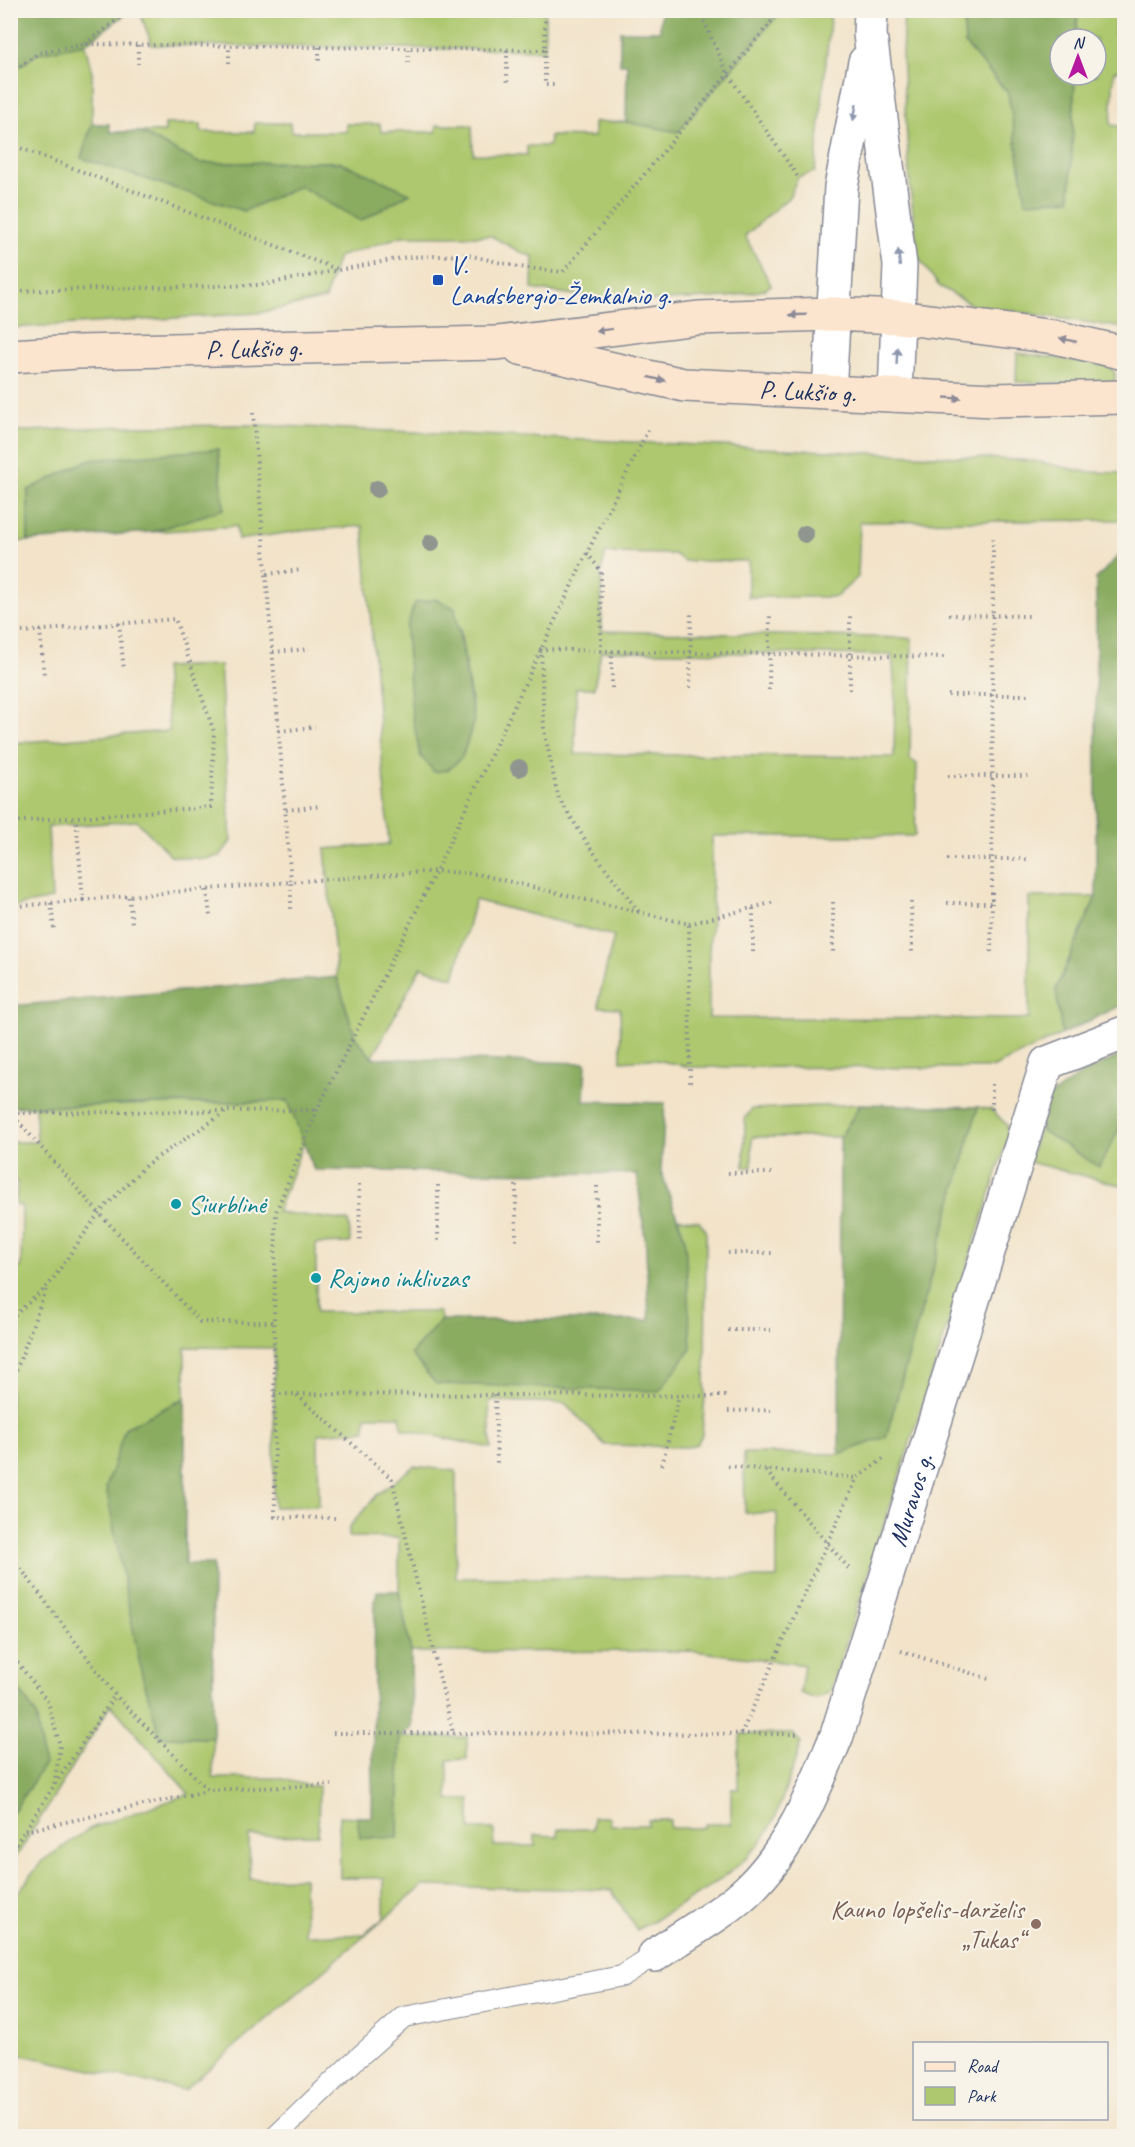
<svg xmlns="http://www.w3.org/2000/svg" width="1135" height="2147" font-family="Caveat,sans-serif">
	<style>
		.green { fill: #adc86e; stroke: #647c66; stroke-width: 1.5; fill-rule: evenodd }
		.forest { fill: #8aac61; stroke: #526e60; stroke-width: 1.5 }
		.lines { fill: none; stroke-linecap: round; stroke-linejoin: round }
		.lane-casing { stroke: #868994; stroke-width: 22 }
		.street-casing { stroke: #868994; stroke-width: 36 }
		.secondary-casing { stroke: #868994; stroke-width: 36 }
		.path { stroke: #868994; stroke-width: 4; stroke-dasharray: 1.5 4.5; stroke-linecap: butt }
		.lane { stroke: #fff; stroke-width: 20 }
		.street { stroke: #fff; stroke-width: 33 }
		.secondary { stroke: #fce5cf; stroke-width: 33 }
		.tree { fill: #909590 }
		.oneway { fill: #8d97ae }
		.oneway2 { fill: #8c8a96 }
		.transit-dot { fill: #1a4fb4; stroke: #f7f3e8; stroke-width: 2 }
		.culture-dot { fill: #0f9aa8; stroke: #f7f3e8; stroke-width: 2 }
		.education-dot { fill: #8d6e63; stroke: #f7f3e8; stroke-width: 2 }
		.labels { text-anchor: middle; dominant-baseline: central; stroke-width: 4.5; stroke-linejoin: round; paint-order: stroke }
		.transit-label { font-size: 26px; fill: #164399; stroke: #f7f3e8; text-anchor: start }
		.street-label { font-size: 26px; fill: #1b2f5e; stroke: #f7f3e8 }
		.culture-label { font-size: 26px; fill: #0d838f; stroke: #f7f3e8; text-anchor: start }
		.education-label { font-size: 26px; fill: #785e54; stroke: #f7f3e8; text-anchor: end }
	</style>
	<rect width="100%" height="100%" fill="#f7f3e8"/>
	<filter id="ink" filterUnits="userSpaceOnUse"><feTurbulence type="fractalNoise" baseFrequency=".0167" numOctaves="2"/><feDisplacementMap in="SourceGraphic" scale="12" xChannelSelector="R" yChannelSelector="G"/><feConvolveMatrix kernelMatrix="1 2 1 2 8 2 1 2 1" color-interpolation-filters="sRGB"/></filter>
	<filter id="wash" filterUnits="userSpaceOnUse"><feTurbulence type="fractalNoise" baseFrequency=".008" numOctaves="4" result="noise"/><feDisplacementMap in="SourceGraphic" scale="24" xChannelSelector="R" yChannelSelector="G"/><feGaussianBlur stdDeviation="1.35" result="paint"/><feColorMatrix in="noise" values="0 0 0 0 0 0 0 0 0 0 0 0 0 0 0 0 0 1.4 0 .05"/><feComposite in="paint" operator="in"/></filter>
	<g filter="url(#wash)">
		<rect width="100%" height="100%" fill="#f2e3c9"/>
		<!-- green -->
		<g class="green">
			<polygon points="139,10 545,11 545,50 152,45"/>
			<polygon points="781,11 831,11 815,172 798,177 789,197 745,236 771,285 764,290 728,297 627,302 532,289 533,256 524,254 491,236 402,236 338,257 325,299 259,313 11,328 11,69 16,69 39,53 85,44 92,72 92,124 81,157 244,211 300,186 361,221 409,193 340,162 198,163 140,132 165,132 165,124 201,124 201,132 254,132 255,123 290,123 291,132 346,132 346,124 380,124 381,132 436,132 437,125 472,125 473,154 527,155 527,146 549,146 550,136 594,137 594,122 626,122 678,132"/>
			<polygon points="904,11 963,11 965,44 1008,93 1027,202 1070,199 1075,75 1096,75 1096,39 1076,39 1078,11 1116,11 1115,34 1123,35 1121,70 1114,71 1111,125 1119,126 1119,142 1124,143 1124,328 972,305 939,286 918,257 910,187 902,55"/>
			<path d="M 1017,353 L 1107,365 C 1114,370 1117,373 1114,382 L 1106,385 L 1016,382 Z"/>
			<path d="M 260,425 L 982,458 L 1035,461 L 1086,472 L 1124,473 L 1124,520 L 860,522 L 858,577 L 836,597 L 748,597 L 748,561 L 684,561 L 674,554 L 606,553 L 601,571 L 602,631 L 912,638 L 910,759 L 917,764 L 915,836 L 712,836 L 712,918 L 709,951 L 709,1018 L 1029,1019 L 1029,897 L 1096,897 L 1056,989 L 1062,1034 L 992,1068 L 690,1067 L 651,1059 L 621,1061 L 620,1008 L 599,1007 L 599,998 L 614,936 L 475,900 L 454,978 L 421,967 L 372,1058 L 355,1037 L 337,977 L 325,849 L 389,844 L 363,526 L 299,531 L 238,540 L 236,526 L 151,532 L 224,509 L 218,449 L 28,490 L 28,541 L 11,542 L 11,486 L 20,472 L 11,472 L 11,432 L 126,426 ZM 460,628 L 474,721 L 462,757 ZM 601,651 L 892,655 L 895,691 L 894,757 L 575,754 L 576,688 L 594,688 Z"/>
			<polygon points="220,665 231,841 220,856 203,859 171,856 137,821 48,827 52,899 11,907 11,743 169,731 164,667"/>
			<path d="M 289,1101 L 304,1142 L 277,1212 L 349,1221 L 350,1243 L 316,1244 L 316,1312 L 440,1312 L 441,1320 L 411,1354 L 659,1391 L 685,1240 L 678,1218 L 699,1221 L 706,1230 L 705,1396 L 702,1435 L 697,1444 L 688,1447 L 605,1445 L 565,1403 L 489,1401 L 491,1448 L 402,1429 L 400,1416 L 366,1416 L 365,1430 L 318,1434 L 319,1506 L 274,1507 L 274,1348 L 185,1347 L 185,1398 L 125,1428 L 160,1737 L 213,1738 L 213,1778 L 279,1778 L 310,1786 L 319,1786 L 318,1835 L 249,1836 L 250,1879 L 304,1878 L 305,1935 L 363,1935 L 384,1918 L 384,1878 L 340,1878 L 339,1816 L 357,1817 L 361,1837 L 398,1837 L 400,1737 L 467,1737 L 467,1759 L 448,1760 L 448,1800 L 470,1800 L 470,1829 L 494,1829 L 494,1846 L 535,1846 L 535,1835 L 558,1836 L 558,1829 L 593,1829 L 593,1817 L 609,1817 L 610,1825 L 648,1825 L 648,1820 L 670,1820 L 670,1828 L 704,1828 L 705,1824 L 731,1824 L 731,1789 L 738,1789 L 738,1751 L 741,1734 L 793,1734 L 801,1743 C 792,1769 784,1797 773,1822 C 751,1870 681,1904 637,1930 L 611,1890 L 423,1886 L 184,2090 L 22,2055 L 11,2064 L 11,1902 L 42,1861 L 91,1828 L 189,1794 L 111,1705 L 11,1865 L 10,1268 L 21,1267 L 22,1206 L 16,1205 L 17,1181 L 11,1181 L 10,1142 L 37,1142 L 35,1107 Z"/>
			<polygon points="861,1104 840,1137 752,1137 752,1167 744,1167 745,1118 752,1109"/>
			<polygon points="978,1107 992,1110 1007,1125 1008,1138 830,1692 816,1699 800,1693 804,1665 694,1651 411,1652 399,1591 399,1538 349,1537 349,1527 377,1495 414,1466 456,1471 456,1578 777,1578 777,1513 745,1513 744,1453 839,1454 886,1437"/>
			<polygon points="1124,1123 1124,1186 1029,1162 1039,1129"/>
		</g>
		<!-- forest -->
		<g class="forest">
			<polygon points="10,11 11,10 130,11 85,44 39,53 16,69 11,69"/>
			<polygon points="661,11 781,11 678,132 626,122 627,64 620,64 620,31 660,31"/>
			<polygon points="963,11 1078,11 1076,39 1060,39 1060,75 1075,75 1070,199 1026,202 1008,93 965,44"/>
			<polygon points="92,124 109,124 110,132 140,132 199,163 340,162 410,193 361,221 300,186 244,211 81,158"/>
			<polygon points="218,449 224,509 151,532 28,541 28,490 88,460"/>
			<polygon points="1121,553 1124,553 1124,1004 1062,1034 1056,989 1096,897 1096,579"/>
			<polygon points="435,599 455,608 474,721 462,757 448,770 434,772 420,755 412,714 406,629 415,603"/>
			<polygon points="337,977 355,1037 372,1058 586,1063 584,1101 665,1103 661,1171 685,1240 691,1349 659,1391 436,1384 411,1354 441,1320 649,1320 646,1248 637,1174 314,1170 288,1101 11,1107 11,1006"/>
			<polygon points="1124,1054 1124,1123 1122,1124 1099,1167 1039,1129 1048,1098 1081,1074"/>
			<polygon points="861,1104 978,1107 886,1437 839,1454 840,1137"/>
			<polygon points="185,1398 185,1564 213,1564 213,1738 160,1737 141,1671 106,1488 125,1428"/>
			<polygon points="377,1591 399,1591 411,1652 412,1728 400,1737 398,1838 360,1838 357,1817 372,1817 375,1601"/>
			<polygon points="11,1678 36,1714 44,1765 11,1815"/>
		</g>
	</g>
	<g filter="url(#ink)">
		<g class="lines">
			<!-- lane casing -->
			<g class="lane-casing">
				<polyline id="lane" points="276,2136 352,2063 404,2017 622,1976 655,1955"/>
			</g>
			<!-- street casing -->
			<g class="street-casing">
				<g id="street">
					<polyline points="871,10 870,34 900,265 895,395"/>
					<polyline points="829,392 841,187 865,62"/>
					<path id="s1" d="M 655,1955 C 685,1934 723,1914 749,1889 C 793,1846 814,1790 837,1735 L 1047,1063 L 1124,1033"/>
				</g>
			</g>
			<!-- secondary casing -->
			<g class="secondary-casing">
				<g id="secondary">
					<path id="s2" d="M 520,348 L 684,385 L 994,400 L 1124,397"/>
					<path id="s3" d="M 10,356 L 78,352 L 497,343 L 698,318 L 832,314 L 898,317 L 1055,337 L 1124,353"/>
				</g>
			</g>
			<!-- path -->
			<g class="path">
				<polyline points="699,10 727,73 798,177"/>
				<polyline points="85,44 130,10"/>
				<polyline points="138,45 138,64"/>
				<polyline points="319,47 319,63"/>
				<polyline points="408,49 408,63"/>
				<polyline points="507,50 507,85"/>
				<polyline points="545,50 545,85 557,85"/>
				<polyline points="229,63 229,46"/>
				<polyline points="10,73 39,53 85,44 545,50 545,10"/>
				<polyline points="10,144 339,270"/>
				<polyline points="10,291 261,285 407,257 468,255 519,267 563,272 781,10"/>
				<polyline points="253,413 291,882 436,871 477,874 689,924 690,1087"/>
				<polyline points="587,553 601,571 601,651 948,657"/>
				<polyline points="267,574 302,570"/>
				<polyline points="949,615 1030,616"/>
				<polyline points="119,623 124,670"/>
				<polyline points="40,630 44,675"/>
				<polyline points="10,633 175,619 214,732 211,807 10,822"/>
				<polyline points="601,651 541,649 544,730 558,797 591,849 639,912"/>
				<polyline points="273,652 309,649"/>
				<polyline points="612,688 612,651"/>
				<polyline points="690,688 691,612"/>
				<polyline points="769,690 770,613"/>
				<polyline points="850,690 850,614"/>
				<polyline points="948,695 1030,695"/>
				<polyline points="279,731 315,727"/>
				<polyline points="948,776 1029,776"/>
				<polyline points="286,810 321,806"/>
				<polyline points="947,859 1029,859"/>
				<polyline points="207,890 210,916"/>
				<polyline points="129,897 132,923"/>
				<polyline points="83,900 291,882 291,909"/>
				<polyline points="833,902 833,952"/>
				<polyline points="911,902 912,952"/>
				<polyline points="51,903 54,929"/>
				<polyline points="947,903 992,903 993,535"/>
				<polyline points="10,907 83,900 76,818"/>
				<polyline points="689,924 775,902"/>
				<polyline points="753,952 753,907"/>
				<polyline points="991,952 992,903"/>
				<polyline points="992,1084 992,1110"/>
				<polyline points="10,1112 99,1213 200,1322 274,1322"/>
				<polyline points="12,1113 317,1110"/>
				<polyline points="10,1126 23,1126"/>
				<polyline points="728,1173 772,1173"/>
				<polyline points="359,1184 360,1243"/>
				<polyline points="438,1185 438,1243"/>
				<polyline points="516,1185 516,1243"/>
				<polyline points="597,1186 597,1243"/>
				<polyline points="728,1253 772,1253"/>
				<polyline points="10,1319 48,1286 99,1213 147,1164 226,1112"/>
				<polyline points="728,1330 771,1330"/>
				<polyline points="10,1387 46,1289"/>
				<polyline points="274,1394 728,1396"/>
				<polyline points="297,1395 392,1479 453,1733"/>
				<polyline points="495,1395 497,1463"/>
				<polyline points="728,1411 771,1410"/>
				<polyline points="662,1465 679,1396"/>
				<polyline points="728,1466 857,1478"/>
				<polyline points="766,1471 851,1571"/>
				<polyline points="335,1518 275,1517 274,1322 276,1212 317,1110 436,871 587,553 648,430"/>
				<polyline points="10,1554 115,1695 208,1790 332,1785"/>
				<polyline points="901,1651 989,1679"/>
				<polyline points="10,1653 48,1702 60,1746 54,1786 10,1853"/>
				<polyline points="333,1733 800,1734"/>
				<polyline points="741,1734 857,1478 886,1457"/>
				<polyline points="55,1784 115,1695"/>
				<polyline points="25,1831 207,1791"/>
			</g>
			<!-- lane -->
			<use href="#lane" class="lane"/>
			<!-- street -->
			<use href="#street" class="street"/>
			<!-- secondary -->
			<use href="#secondary" class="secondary"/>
		</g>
		<!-- trees -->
		<g class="tree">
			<circle cx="377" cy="489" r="9"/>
			<circle cx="805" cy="534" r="9"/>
			<circle cx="431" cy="543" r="9"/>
			<circle cx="519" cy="768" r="9"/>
		</g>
		<!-- one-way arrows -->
		<defs><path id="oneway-solid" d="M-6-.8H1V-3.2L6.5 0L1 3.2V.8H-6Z" transform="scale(1.5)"/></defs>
		<g class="oneway">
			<use href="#oneway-solid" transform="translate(855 112) rotate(101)"/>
			<use href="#oneway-solid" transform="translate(899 258) rotate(-96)"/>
			<use href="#oneway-solid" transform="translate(897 356) rotate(-87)"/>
		</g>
		<g class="oneway2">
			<use href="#oneway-solid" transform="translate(798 315) rotate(178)"/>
			<use href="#oneway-solid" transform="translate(604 330) rotate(173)"/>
			<use href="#oneway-solid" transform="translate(1068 340) rotate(-167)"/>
			<use href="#oneway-solid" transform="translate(657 379) rotate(13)"/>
			<use href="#oneway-solid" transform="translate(953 398) rotate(3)"/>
		</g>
	</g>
	<!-- markers -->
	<rect class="transit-dot" x="432" y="274" width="12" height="12" rx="3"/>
	<g class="culture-dot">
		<circle cx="176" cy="1204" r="6"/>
		<circle cx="316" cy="1278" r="6"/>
	</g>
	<circle class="education-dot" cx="1036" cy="1924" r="6"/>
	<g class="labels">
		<!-- transit labels -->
		<g class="transit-label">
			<text x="450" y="265">V.<tspan x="450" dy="30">Landsbergio-Žemkalnio g.</tspan></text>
		</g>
		<!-- street labels -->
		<g class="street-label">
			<text stroke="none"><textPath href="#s3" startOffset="244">P. Lukšio g.</textPath></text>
			<text stroke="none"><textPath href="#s2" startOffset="292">P. Lukšio g.</textPath></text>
			<text stroke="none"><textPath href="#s1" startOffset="540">Muravos g.</textPath></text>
		</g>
		<!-- culture labels -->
		<g class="culture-label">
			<text x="188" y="1204">Siurblinė</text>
			<text x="328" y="1278">Rajono inkliuzas</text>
		</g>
		<!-- education labels -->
		<g class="education-label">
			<text x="1024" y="1909">Kauno lopšelis-darželis<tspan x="1024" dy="30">„Tukas“</tspan></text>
		</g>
	</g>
	<!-- margin -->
	<rect width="1135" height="2147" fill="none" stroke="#f7f3e8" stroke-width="36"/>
	<!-- legend -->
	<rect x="913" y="2042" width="195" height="78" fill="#f7f3e8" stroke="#9fa5b1" stroke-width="1.5"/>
	<rect x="925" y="2062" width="30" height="9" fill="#fce5cf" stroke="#9fa5b1" stroke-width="1.5"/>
	<text x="967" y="2072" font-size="18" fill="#1b2f5e">Road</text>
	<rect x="925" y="2087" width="30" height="18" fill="#adc86e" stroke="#9fa5b1" stroke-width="1.5"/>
	<text x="967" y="2102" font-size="18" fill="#1b2f5e">Park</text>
	<!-- north arrow -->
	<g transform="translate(1078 57)"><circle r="28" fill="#f7f3e8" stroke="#9fa5b1" stroke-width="1.5"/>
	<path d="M0-4.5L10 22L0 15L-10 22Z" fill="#b5179e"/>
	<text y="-9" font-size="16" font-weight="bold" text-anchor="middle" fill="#1b2f5e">N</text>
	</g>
</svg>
